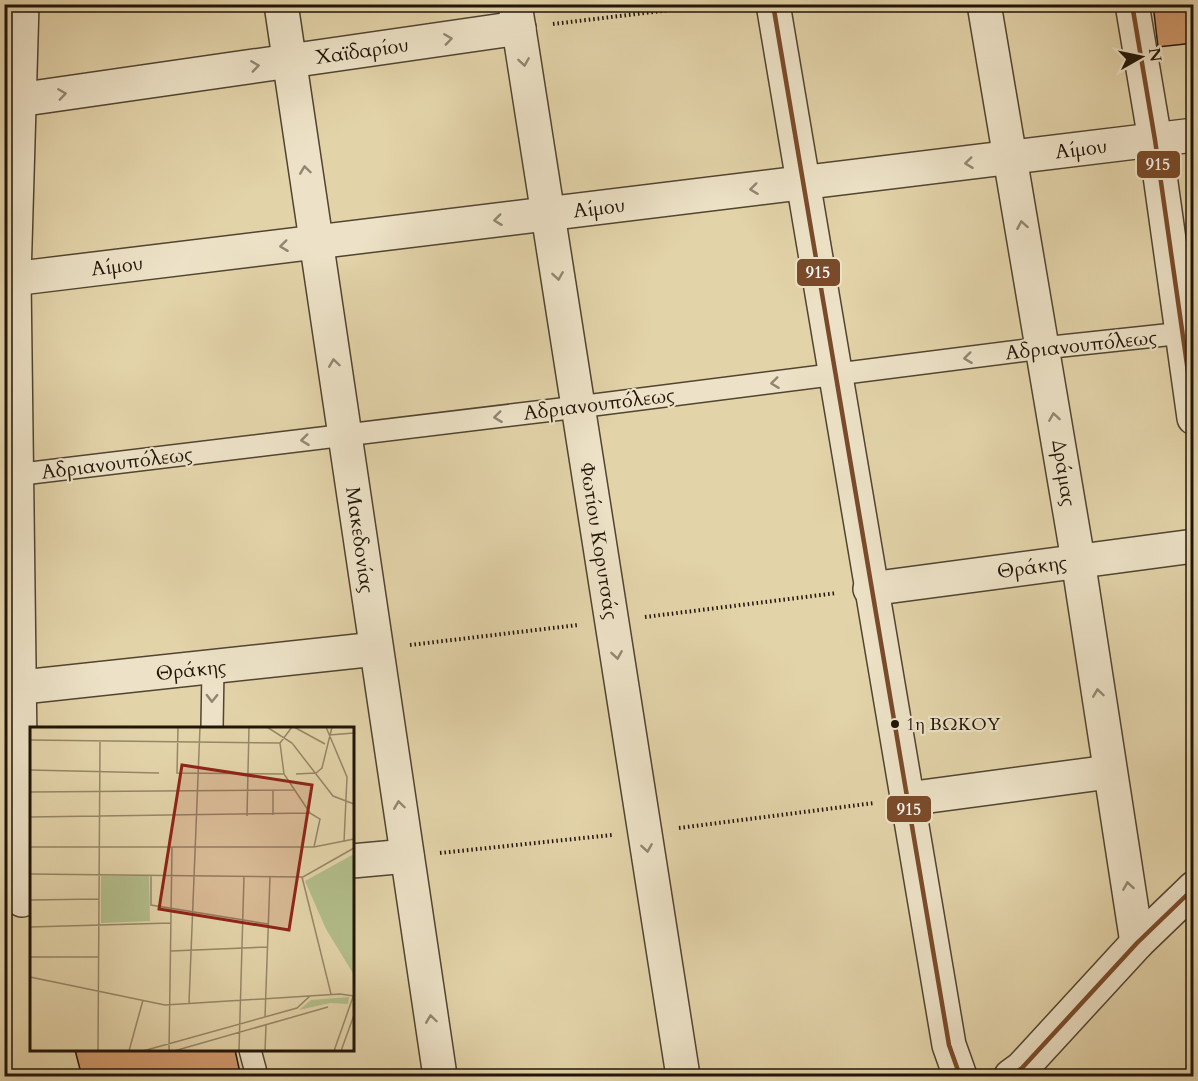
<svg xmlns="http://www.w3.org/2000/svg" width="1198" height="1081" font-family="Cardo,serif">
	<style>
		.building { fill: #d1996d; stroke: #201509; stroke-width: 1.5 }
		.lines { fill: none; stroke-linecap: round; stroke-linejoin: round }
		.service-casing { stroke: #514431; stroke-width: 24 }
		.minor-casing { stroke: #514431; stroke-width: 36 }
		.path { stroke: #201509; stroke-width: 4; stroke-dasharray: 1.5 3; stroke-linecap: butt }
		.service { stroke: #ede2c7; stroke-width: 21 }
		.minor { stroke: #ede2c7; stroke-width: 33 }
		.bus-1-casing { stroke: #ede2c7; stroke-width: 9 }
		.bus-1 { stroke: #7a4b2a; stroke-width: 4.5 }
		.oneway { stroke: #918672 }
		.bus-dot { fill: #201509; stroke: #ede2c7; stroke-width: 2 }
		.labels { text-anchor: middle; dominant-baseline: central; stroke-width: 4.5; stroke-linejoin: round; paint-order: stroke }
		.bus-label { font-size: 18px; fill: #201509; stroke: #ede2c7; text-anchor: start }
		.street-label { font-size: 20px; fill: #201509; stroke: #ede2c7 }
		.inset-road { fill: none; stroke: #958769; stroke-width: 1.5 }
		.view { fill: #8f2418; fill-opacity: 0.15; stroke: #8f2418; stroke-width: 3 }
		.inset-edge { fill: none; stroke: #201509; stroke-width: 3 }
		.line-badge { stroke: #ede2c7; stroke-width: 2 }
		.badge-label { font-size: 16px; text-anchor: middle; font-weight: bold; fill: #fff }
	</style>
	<rect width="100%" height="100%" fill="#e3d3a9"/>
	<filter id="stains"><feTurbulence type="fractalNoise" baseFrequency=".00333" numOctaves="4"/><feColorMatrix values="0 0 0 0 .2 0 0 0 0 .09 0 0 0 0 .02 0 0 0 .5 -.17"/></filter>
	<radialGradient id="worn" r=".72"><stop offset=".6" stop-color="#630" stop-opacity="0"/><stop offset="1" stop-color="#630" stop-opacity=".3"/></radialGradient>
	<!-- building -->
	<g class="building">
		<polygon points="1153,4 1194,4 1194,43 1158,47"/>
		<polygon points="75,1050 235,1050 241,1077 82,1077"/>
	</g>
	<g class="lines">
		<!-- service casing -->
		<g class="service-casing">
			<g id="service">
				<polyline points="6,476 578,407 1043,348 1193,332"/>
				<polyline points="212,728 213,668"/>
				<polyline points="250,1050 257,1076"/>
			</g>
		</g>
		<!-- minor casing -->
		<g class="minor-casing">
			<g id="minor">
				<polyline points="281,4 440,1076"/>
				<polyline points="515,4 683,1076"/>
				<polyline points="773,4 949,1045 960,1076"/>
				<polyline points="984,4 1078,560 1137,943"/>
				<polyline points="1132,4 1155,140 1194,418"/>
				<polyline points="4,102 519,28"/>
				<polyline points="4,280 1194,135"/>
				<polyline points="870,589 1194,546"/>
				<polyline points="4,689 376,649"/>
				<polyline points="907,799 1109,772"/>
				<polyline points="352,861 407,856"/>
				<polyline points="22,900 14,278 22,4"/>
				<polyline points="1011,1076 1022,1068 1137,943 1194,888"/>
			</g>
		</g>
		<!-- path -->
		<g class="path">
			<polyline points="553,24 720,4"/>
			<polyline points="645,617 837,593"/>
			<polyline points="410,645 578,625"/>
			<polyline points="679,828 874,803"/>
			<polyline points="440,853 612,835"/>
		</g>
		<!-- service -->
		<use href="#service" class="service"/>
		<!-- minor -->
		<use href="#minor" class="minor"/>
		<!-- bus-1 casing -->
		<g class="bus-1-casing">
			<g id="bus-1">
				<polyline points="773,4 949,1045 960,1076"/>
				<polyline points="1132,4 1155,140 1194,414"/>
				<polyline points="1011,1076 1022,1068 1137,943 1194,888"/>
			</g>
		</g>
		<!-- bus-1 -->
		<use href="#bus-1" class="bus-1"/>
	</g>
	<!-- one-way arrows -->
	<defs><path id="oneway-chevron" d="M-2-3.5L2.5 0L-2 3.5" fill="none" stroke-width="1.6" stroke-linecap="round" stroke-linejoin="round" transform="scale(1.5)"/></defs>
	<g class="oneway">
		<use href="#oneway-chevron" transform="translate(448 39) rotate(-8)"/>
		<use href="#oneway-chevron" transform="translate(524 62) rotate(81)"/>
		<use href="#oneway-chevron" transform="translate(255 66) rotate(-8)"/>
		<use href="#oneway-chevron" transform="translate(62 94) rotate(-8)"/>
		<use href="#oneway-chevron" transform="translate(969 163) rotate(173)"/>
		<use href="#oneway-chevron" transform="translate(305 170) rotate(-98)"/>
		<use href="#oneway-chevron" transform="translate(754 189) rotate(173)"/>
		<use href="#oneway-chevron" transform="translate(498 220) rotate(173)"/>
		<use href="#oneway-chevron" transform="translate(1022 225) rotate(-100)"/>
		<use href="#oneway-chevron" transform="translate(284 246) rotate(173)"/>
		<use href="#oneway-chevron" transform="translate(558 276) rotate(81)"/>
		<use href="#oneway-chevron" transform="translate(968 358) rotate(173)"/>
		<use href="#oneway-chevron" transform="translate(334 363) rotate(-98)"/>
		<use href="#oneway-chevron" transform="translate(775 383) rotate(173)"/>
		<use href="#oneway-chevron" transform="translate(498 417) rotate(173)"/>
		<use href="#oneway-chevron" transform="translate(1054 417) rotate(-99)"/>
		<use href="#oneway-chevron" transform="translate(305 440) rotate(173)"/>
		<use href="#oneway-chevron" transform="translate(617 655) rotate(81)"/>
		<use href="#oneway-chevron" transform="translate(1098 693) rotate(-98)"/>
		<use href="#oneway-chevron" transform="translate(212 698) rotate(91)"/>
		<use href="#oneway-chevron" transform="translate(399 805) rotate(-98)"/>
		<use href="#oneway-chevron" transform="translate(647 848) rotate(81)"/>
		<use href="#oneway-chevron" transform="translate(1128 886) rotate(-99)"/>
		<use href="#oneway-chevron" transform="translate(431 1019) rotate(-98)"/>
	</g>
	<!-- markers -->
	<circle class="bus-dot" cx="895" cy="724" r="5"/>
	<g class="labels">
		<!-- bus labels -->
		<g class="bus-label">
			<text x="906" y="724">1η ΒΩΚΟΥ</text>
		</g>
		<!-- street labels -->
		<g class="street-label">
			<text transform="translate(362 51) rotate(-8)">Χαϊδαρίου</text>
			<text transform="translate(1081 149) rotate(-7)">Αίμου</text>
			<text transform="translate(599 208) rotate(-7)">Αίμου</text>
			<text transform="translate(117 266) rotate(-7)">Αίμου</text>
			<text transform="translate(1081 345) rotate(-6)">Αδριανουπόλεως</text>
			<text transform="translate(599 404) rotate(-7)">Αδριανουπόλεως</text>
			<text transform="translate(117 463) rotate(-7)">Αδριανουπόλεως</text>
			<text transform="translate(1064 473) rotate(81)">Δράμας</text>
			<text transform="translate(360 540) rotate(82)">Μακεδονίας</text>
			<text transform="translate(599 541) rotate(81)">Φωτίου Κορυτσάς</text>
			<text transform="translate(1032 567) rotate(-8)">Θράκης</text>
			<text transform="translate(191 670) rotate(-6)">Θράκης</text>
		</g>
	</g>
	<!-- overview -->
	<g transform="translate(30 727)">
		<rect width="324" height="324" fill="#e3d3a9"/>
		<path d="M 324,127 L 324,248 L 296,202 L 275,154 ZM 71,149 L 119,149 L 120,194 L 71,196 ZM 319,270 L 318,277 L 300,276 L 269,283 L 281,273 Z" fill="#b2bd8a"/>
		<path class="inset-road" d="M 148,0 L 147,46 L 254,47M 237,0 L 262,16 L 303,69 L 324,77M 262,0 L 250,16 L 254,47 L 280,86M 264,0 L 295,17M 296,0 L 317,50 L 314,115M 299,8 L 324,6M 0,13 L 250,16M 0,43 L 129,46M 286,46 L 292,41 L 302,0M 266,47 L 286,46M 0,65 L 264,63M 243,88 L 243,63M 217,89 L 219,0M 0,90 L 280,86 L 290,92 L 284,120M 0,120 L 284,120 L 324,112M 0,147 L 273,150 L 324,121M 121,148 L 121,178 L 238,197M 272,150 L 301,267M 0,173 L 69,172M 0,200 L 141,196M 141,224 L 237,220M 0,230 L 68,230M 0,250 L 135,278 L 310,267 L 324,269M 159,276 L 170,0M 235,290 L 240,150M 68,324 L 70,15M 99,324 L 113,273M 113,324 L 267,281 L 280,269M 139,324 L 142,120M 144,324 L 298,280M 209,324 L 214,149M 235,324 L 236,298M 304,324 L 324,267M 311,324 L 324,288"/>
		<path class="view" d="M 152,38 L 282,58 L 259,203 L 129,182 Z"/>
		<rect width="324" height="324" class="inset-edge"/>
	</g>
	<g class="line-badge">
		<rect x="1136" y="150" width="45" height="29" rx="6" fill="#7a4b2a"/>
		<rect x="796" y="258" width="45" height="29" rx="6" fill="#7a4b2a"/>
		<rect x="886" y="795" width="46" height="28" rx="6" fill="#7a4b2a"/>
	</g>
	<g class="badge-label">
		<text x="1158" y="170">915</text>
		<text x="818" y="278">915</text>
		<text x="909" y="815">915</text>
	</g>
	<!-- margin -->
	<rect width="1198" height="1081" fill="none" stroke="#e3d3a9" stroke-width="24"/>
	<rect x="6" y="6" width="1186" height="1069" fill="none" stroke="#201509" stroke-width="3"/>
	<rect x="12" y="12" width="1174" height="1057" fill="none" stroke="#201509" stroke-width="1.5"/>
	<!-- north arrow -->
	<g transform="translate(1141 57) rotate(81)" stroke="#ede2c7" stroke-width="4.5" paint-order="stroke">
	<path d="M0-4.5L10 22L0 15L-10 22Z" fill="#201509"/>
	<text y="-9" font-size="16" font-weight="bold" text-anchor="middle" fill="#201509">N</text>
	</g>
	<rect width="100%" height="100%" filter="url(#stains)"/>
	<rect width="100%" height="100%" fill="url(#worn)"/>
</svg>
